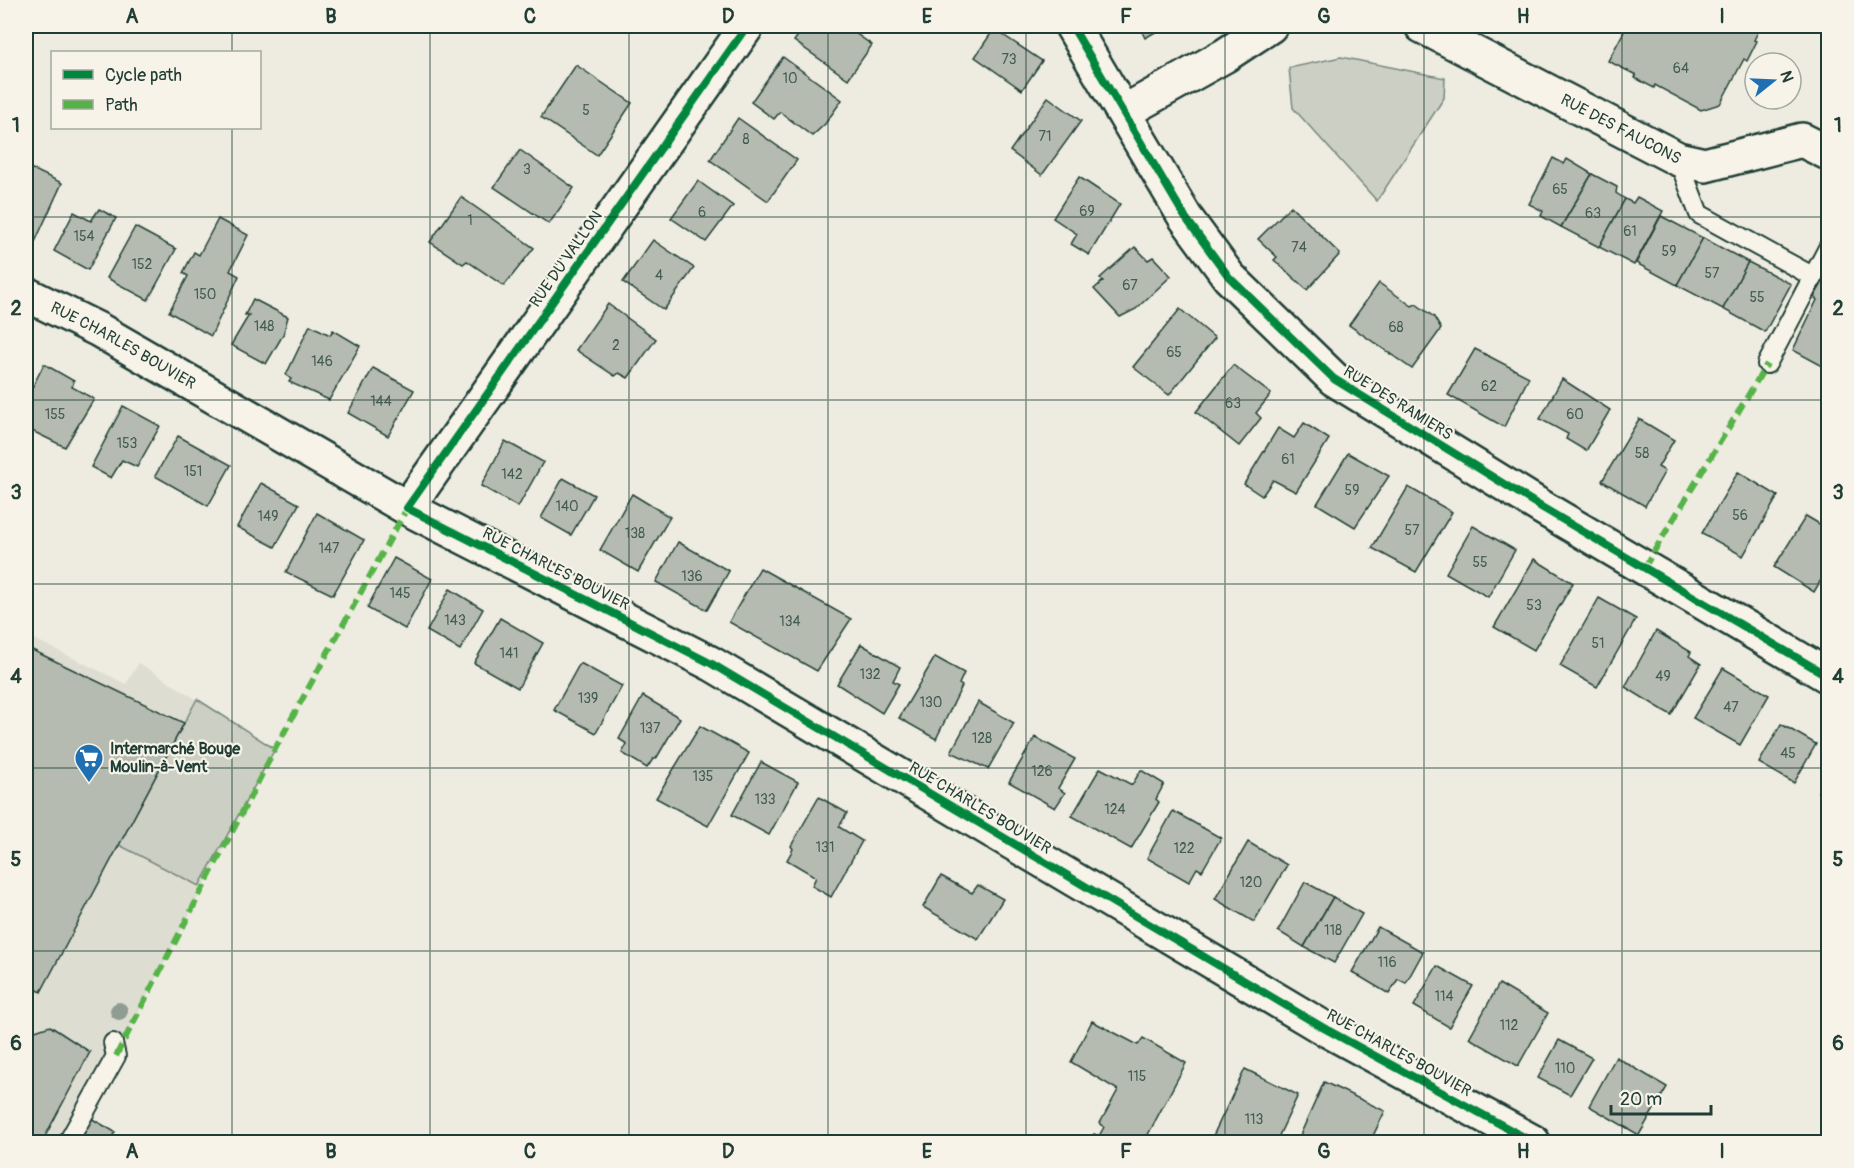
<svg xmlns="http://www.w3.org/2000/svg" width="1854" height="1168" font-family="Pangolin,sans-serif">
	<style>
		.built { fill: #ddddd2 }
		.green { fill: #cccfc4; stroke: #76867c; stroke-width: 1.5 }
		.building { fill: #b5bbb0; stroke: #1f3d34; stroke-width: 1.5 }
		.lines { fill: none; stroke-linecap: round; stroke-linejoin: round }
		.service-casing { stroke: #1f3d34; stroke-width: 22 }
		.minor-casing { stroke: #1f3d34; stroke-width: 38 }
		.service { stroke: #f7f3e8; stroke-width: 18 }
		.minor { stroke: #f7f3e8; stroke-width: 33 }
		.quiet { stroke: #55b346; stroke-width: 6; stroke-dasharray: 12 6; stroke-linecap: butt }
		.cycleway-casing { stroke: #f7f3e8; stroke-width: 11 }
		.cycleway { stroke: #00873e; stroke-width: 8 }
		.tree { fill: #8f9c92 }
		.grid { fill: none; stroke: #1f3d34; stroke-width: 1.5; stroke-opacity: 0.55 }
		.labels { text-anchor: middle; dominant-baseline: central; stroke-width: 4.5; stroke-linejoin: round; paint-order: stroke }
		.number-label { font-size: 14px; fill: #445c53 }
		.street-label { font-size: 16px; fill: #1f3d34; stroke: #f7f3e8 }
		.poi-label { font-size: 16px; font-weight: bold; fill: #1f3d34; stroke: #f7f3e8; text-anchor: start }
		.neatline { fill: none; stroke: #1f3d34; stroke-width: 2 }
		.grid-label { font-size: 20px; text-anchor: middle; font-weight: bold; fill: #1f3d34 }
	</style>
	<rect width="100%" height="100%" fill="#eeece1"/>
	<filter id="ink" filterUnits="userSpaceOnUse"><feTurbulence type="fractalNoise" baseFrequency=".0167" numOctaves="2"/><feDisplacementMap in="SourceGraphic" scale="12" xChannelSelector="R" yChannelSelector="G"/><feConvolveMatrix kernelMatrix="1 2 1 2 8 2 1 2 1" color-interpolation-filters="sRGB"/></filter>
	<g filter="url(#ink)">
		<!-- built -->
		<polygon class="built" points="26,635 126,684 139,663 275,749 116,1056 68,1142 26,1142"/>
		<!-- green -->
		<g class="green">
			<polygon points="1341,57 1445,78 1444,98 1377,201 1293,108 1289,68"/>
			<polygon points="197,699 275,749 199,886 119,845"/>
		</g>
		<!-- building -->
		<g class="building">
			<polygon points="805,26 845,26 872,45 848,79 794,41"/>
			<polygon points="1139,26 1166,26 1145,38"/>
			<polygon points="1627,26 1761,26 1754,40 1757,41 1747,61 1744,59 1720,104 1701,110 1655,85 1654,88 1635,78 1636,75 1608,61"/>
			<polygon points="994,29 1042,61 1022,90 975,57"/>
			<polygon points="783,57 842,100 825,124 812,136 780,112 774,119 751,102"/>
			<polygon points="576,65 632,103 597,155 541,117"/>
			<polygon points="1048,97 1081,121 1042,175 1010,151"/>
			<polygon points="738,118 797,160 768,201 710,160"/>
			<polygon points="520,150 574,188 549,224 494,187"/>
			<polygon points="1553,158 1564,164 1567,159 1592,174 1561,227 1541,216 1543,211 1529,204"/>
			<polygon points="26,166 62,183 35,242 26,238"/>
			<polygon points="1592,174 1617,187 1616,193 1625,199 1599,247 1561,227"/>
			<polygon points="1079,177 1120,204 1089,255 1071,244 1077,234 1053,218"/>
			<polygon points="698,181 733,206 706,242 671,218"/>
			<polygon points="461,197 534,248 504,286 467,261 463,264 430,242"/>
			<polygon points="1637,197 1663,211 1634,265 1599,247 1625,199 1633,203"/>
			<polygon points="1291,206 1340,254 1307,290 1274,260 1277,257 1258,239"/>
			<polygon points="99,209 116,218 88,270 54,251 74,212 91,221"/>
			<polygon points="1661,216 1703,238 1677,285 1636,263"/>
			<polygon points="218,219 248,235 230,271 239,276 211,336 169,312 188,276 183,273 194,252 199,255"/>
			<polygon points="135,227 176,249 148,300 107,278"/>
			<polygon points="1703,238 1748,262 1723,309 1677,285"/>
			<polygon points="653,240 694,268 664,310 623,282"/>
			<polygon points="1135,247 1148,260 1153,257 1171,276 1136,309 1120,317 1094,289 1103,281 1100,278"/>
			<polygon points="1748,262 1791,284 1765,332 1723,309"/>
			<polygon points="1828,279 1828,369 1793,350 1817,300 1814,297 1824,280 1827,281"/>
			<polygon points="1379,283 1412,306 1416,304 1434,317 1441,329 1412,369 1349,325"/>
			<polygon points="253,299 288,317 283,335 266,364 231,345 249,315 245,315"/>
			<polygon points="608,304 656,339 628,378 619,373 615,376 576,350"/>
			<polygon points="1180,309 1215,338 1169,395 1133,367"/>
			<polygon points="310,325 330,335 333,330 360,346 329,400 289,382 291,379 286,375"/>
			<polygon points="1475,349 1529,377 1504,427 1448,395"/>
			<polygon points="44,364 74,381 72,387 94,399 65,447 26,428 26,400"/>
			<polygon points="1233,365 1271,394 1256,413 1261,418 1239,446 1196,412"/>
			<polygon points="373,368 414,390 388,436 348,413"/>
			<polygon points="1562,379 1610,410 1586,451 1566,439 1568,434 1540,419"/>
			<polygon points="123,406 160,426 137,467 122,460 111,478 91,467"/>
			<polygon points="1639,419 1674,440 1658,467 1665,471 1645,506 1602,481"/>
			<polygon points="1304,423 1329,439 1296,492 1273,480 1262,496 1244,484 1278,428 1294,438"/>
			<polygon points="178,436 231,465 208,506 155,476"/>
			<polygon points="505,441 543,462 518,507 481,486"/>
			<polygon points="1348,453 1389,476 1355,527 1317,504"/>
			<polygon points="1738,472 1778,496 1743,556 1702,533"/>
			<polygon points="563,478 594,495 571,535 541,518"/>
			<polygon points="261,483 299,504 275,547 237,527"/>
			<polygon points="1408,487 1452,512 1416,572 1372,548"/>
			<polygon points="632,494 670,517 638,572 600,550"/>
			<polygon points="317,513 364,540 333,595 286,572"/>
			<polygon points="1806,516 1828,529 1828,568 1814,592 1774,567"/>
			<polygon points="1473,526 1515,550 1488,597 1446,573"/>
			<polygon points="678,542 729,571 707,610 656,582"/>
			<polygon points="394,558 432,579 405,629 367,608"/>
			<polygon points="1534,559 1573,583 1534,650 1494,627"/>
			<polygon points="760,568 851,619 817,671 729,622"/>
			<polygon points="450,589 483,609 460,650 427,631"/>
			<polygon points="1599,598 1636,619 1597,687 1560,666"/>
			<polygon points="500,618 543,643 518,688 474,663"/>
			<polygon points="1656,631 1691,652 1689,656 1701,664 1671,715 1625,687"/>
			<polygon points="861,644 900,667 893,681 899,684 882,713 837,684"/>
			<polygon points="26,647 184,723 41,992 26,983"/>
			<polygon points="935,657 964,673 959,684 962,686 936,739 899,718"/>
			<polygon points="580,663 622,686 596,733 554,710"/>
			<polygon points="1723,668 1769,695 1740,745 1693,718"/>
			<polygon points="643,696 680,718 656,759 653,759 647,768 622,753 627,744 619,739"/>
			<polygon points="978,702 1014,723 988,769 951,752"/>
			<polygon points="1781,724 1816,744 1794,783 1759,763"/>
			<polygon points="700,726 749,753 708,826 656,798"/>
			<polygon points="1035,737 1075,759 1058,788 1065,793 1055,808 1009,782"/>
			<polygon points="761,762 798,782 769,835 732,815"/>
			<polygon points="1100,768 1132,785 1141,770 1164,784 1156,799 1159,802 1131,849 1072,816"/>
			<polygon points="1828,773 1828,798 1818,792"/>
			<polygon points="819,797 847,813 839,827 862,841 831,897 812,886 816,877 787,860 793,849 791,846"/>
			<polygon points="1173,811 1221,838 1202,871 1197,868 1189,882 1147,858"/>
			<polygon points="1248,842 1287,865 1254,922 1215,899"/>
			<polygon points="941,876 972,893 978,885 1003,899 978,939 923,907"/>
			<polygon points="1305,882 1333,897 1304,947 1278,931"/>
			<polygon points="1333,897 1362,914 1334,963 1304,947"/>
			<polygon points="1378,927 1423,952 1406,983 1398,979 1389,994 1352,972"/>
			<polygon points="1437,966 1473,986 1449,1027 1414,1006"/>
			<polygon points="1499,984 1548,1013 1518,1066 1469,1038"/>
			<polygon points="1092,1021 1138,1045 1143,1038 1186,1063 1144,1142 1133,1142 1125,1138 1123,1142 1089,1142 1094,1134 1099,1136 1104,1127 1100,1123 1118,1090 1071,1062"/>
			<polygon points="50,1026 90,1052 42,1142 26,1142 26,1034"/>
			<polygon points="1559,1040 1592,1058 1570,1095 1538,1078"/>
			<polygon points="1616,1057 1667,1087 1639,1135 1589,1106"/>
			<polygon points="1245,1069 1298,1095 1276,1142 1210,1142"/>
			<polygon points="1324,1082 1385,1111 1370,1142 1297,1142"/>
			<polygon points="89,1117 115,1132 109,1142 75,1142"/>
			<polygon points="1755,1135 1768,1142 1751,1142"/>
		</g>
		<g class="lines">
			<!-- service casing -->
			<g class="service-casing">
				<g id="service">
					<polyline points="1678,159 1699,214 1812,276"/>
					<polyline points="1767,364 1828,248"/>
					<polyline points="68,1142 116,1056 113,1043"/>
				</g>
			</g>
			<!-- minor casing -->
			<g class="minor-casing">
				<g id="minor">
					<polyline points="1072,26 1185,217 1229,277 1334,379 1543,508 1828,676"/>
					<path id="s1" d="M 1422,26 L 1678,159 L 1705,165 L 1802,140 L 1828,153"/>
					<polyline points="1124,112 1224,56 1270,26"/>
					<path id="s2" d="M 26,294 L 99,330 L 407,508 L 712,664 L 1322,1027 L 1533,1142"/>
					<polyline points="407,508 747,26"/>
				</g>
			</g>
			<!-- service -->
			<use href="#service" class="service"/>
			<!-- minor -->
			<use href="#minor" class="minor"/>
			<!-- quiet -->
			<g class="quiet">
				<polyline points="1644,568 1767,364"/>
				<polyline points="116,1056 275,749 407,508"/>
			</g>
			<!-- cycleway casing -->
			<g class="cycleway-casing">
				<g id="cycleway">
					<polyline points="747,26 407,508 712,664 1322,1027 1533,1142"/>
					<polyline points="1072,26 1185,217 1229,277 1334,379 1543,508 1828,676"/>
				</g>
			</g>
			<!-- cycleway -->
			<use href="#cycleway" class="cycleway"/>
		</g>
		<!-- trees -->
		<circle class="tree" cx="119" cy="1011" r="9"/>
	</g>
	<!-- grid -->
	<path class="grid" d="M 232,26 L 232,52M 430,26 L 430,1142M 629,26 L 629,1142M 828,26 L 828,1142M 1026,26 L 1026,1142M 1225,26 L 1225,1142M 1424,26 L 1424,1142M 1622,26 L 1622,1142M 232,128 L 232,1142M 26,217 L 1828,217M 26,400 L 1828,400M 26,584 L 1828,584M 26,768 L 1828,768M 26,951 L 1828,951"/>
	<!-- icons -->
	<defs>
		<g id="supermarket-pin" transform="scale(1.5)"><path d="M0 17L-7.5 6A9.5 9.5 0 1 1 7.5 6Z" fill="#1f6fb2" stroke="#f7f3e8"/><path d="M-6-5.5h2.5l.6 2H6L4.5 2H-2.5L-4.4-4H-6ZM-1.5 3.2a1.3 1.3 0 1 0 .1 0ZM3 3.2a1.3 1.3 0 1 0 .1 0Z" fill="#fff"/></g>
	</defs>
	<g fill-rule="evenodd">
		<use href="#supermarket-pin" x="89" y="758"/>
	</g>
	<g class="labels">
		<!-- number labels -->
		<g class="number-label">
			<text x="1009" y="59">73</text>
			<text x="1681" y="68">64</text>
			<text x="790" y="78">10</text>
			<text x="586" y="110">5</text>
			<text x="1045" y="136">71</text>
			<text x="746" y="139">8</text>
			<text x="527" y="169">3</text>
			<text x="1560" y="189">65</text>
			<text x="1087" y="211">69</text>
			<text x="702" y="212">6</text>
			<text x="1593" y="213">63</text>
			<text x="470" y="220">1</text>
			<text x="1630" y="231">61</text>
			<text x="84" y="236">154</text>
			<text x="1299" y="247">74</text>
			<text x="1669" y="251">59</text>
			<text x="142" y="264">152</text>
			<text x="1712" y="273">57</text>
			<text x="659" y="275">4</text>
			<text x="1130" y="285">67</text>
			<text x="205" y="294">150</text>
			<text x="1757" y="297">55</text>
			<text x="264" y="326">148</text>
			<text x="1396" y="327">68</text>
			<text x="616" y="345">2</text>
			<text x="1174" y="352">65</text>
			<text x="322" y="361">146</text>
			<text x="1489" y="386">62</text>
			<text x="381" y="401">144</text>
			<text x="1233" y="403">63</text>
			<text x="55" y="414">155</text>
			<text x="1575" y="414">60</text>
			<text x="127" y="443">153</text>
			<text x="1642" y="453">58</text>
			<text x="1288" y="459">61</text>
			<text x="193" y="471">151</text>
			<text x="512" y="474">142</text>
			<text x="1352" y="490">59</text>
			<text x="567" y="506">140</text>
			<text x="1740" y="515">56</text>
			<text x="268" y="516">149</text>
			<text x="1412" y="530">57</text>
			<text x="635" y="533">138</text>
			<text x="329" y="548">147</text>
			<text x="1480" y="562">55</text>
			<text x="692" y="576">136</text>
			<text x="400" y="593">145</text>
			<text x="1534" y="605">53</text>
			<text x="455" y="620">143</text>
			<text x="790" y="621">134</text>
			<text x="1598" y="643">51</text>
			<text x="509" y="653">141</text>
			<text x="870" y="674">132</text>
			<text x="1663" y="676">49</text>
			<text x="588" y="698">139</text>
			<text x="931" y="702">130</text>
			<text x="1731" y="707">47</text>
			<text x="650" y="728">137</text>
			<text x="982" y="738">128</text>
			<text x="1788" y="753">45</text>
			<text x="1042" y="771">126</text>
			<text x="703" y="776">135</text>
			<text x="765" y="799">133</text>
			<text x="1115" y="809">124</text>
			<text x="825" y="847">131</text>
			<text x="1184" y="848">122</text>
			<text x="1251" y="882">120</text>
			<text x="1333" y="930">118</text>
			<text x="1387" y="962">116</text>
			<text x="1444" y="996">114</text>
			<text x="1509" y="1025">112</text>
			<text x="1565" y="1068">110</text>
			<text x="1137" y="1076">115</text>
			<text x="1254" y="1119">113</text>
		</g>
		<!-- street labels -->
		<g class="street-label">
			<text stroke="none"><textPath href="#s1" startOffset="224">RUE DES FAUCONS</textPath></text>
			<text transform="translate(566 259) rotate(-55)">RUE DU VALLON</text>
			<text stroke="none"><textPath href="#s2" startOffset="110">RUE CHARLES BOUVIER</textPath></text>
			<text transform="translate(1398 403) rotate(32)">RUE DES RAMIERS</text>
			<text transform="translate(556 569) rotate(27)">RUE CHARLES BOUVIER</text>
			<text transform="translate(980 808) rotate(31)">RUE CHARLES BOUVIER</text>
			<text transform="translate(1399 1053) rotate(29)">RUE CHARLES BOUVIER</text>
		</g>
		<!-- poi labels -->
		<g class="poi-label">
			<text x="110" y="749">Intermarché Bouge<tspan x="110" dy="18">Moulin-à-Vent</tspan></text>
		</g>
	</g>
	<!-- margin -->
	<rect width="1854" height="1168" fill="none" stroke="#f7f3e8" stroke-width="66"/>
	<!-- legend -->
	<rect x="51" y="51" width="210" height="78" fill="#f7f3e8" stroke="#a1aaa0" stroke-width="1.5"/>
	<rect x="63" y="70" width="30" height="9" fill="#00873e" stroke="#a1aaa0" stroke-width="1.5"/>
	<text x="105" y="81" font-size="18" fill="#1f3d34">Cycle path</text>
	<rect x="63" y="100" width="30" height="9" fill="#55b346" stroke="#a1aaa0" stroke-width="1.5"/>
	<text x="105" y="111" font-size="18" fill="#1f3d34">Path</text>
	<!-- north arrow -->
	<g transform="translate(1773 81) rotate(72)"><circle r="28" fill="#f7f3e8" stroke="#a1aaa0" stroke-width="1.5"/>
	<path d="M0-4.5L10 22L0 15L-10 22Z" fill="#1f6fb2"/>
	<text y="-9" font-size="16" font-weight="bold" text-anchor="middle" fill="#1f3d34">N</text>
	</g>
	<!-- scale -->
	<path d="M1611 1105v9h100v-9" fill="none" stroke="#1f3d34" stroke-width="3"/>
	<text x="1620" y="1105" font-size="18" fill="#1f3d34" stroke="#f7f3e8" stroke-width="4.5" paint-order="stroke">20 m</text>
	<rect x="33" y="33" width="1788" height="1102" class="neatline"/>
	<g class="grid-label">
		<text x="132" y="23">A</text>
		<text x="331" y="23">B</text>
		<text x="530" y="23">C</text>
		<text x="728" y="23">D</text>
		<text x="927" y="23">E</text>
		<text x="1126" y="23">F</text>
		<text x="1324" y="23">G</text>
		<text x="1523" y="23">H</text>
		<text x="1722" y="23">I</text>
		<text x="16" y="132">1</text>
		<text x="1838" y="132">1</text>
		<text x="16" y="315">2</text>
		<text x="1838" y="315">2</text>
		<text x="16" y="499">3</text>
		<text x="1838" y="499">3</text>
		<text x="16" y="683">4</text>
		<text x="1838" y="683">4</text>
		<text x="16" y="866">5</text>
		<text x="1838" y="866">5</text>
		<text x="16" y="1050">6</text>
		<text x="1838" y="1050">6</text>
		<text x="132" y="1158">A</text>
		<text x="331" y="1158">B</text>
		<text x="530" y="1158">C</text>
		<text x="728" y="1158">D</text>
		<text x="927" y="1158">E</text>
		<text x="1126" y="1158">F</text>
		<text x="1324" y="1158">G</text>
		<text x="1523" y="1158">H</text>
		<text x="1722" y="1158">I</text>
	</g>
</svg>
